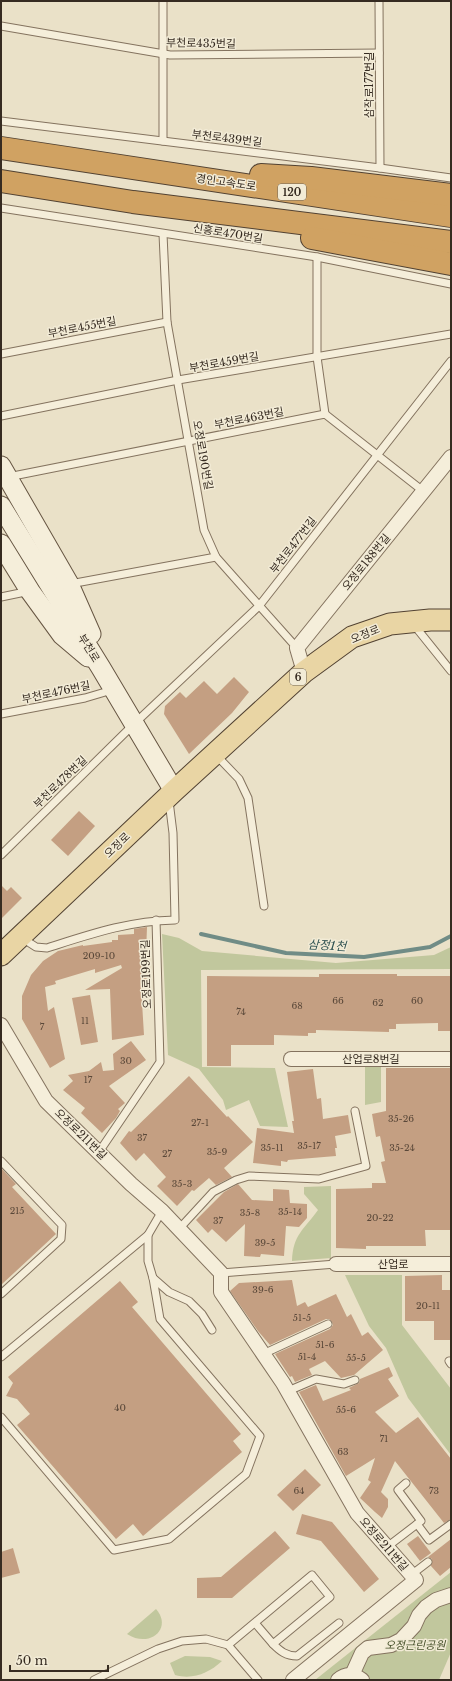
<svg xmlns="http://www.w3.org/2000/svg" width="452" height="1681" font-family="'Libre Baskerville','Noto Sans KR',serif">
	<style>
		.green { fill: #c1c79d }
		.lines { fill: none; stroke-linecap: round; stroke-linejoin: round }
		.stream { stroke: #708c86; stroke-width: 4 }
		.building { fill: #c49f82 }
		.lane-casing { stroke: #84735f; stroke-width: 9 }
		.street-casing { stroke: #84735f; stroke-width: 16 }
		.secondary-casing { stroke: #665542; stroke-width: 21 }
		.primary-casing { stroke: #524232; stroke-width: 23 }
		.highway-casing { stroke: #524232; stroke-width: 24 }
		.lane { stroke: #f5eeda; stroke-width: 7 }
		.street { stroke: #f5eeda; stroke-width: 14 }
		.secondary { stroke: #f5eeda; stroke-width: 19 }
		.primary { stroke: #e9d5a4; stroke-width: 21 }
		.highway { stroke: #d0a262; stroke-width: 22 }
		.labels { text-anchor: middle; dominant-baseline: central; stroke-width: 3; stroke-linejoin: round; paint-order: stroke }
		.number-label { font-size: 9px; fill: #5a4839 }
		.shield { fill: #f2ebd6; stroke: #6e6557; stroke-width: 1 }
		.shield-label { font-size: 10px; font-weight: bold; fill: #362b21 }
		.street-label { font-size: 11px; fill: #362b21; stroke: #f2ebd6 }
		.park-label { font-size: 11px; font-style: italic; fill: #455029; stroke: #f2ebd6 }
		.water-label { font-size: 12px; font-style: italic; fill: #325453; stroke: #f2ebd6 }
	</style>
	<rect width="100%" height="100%" fill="#eae1c8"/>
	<!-- green -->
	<g class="green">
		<polygon points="162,934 179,938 202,951 336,963 434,955 451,947 451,969 201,970 202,1067 275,1068 288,1127 260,1126 249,1100 226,1110 223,1100 199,1069 168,1055"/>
		<polygon points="365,1067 381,1067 381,1102 365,1105"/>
		<path d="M 331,1186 L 331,1258 L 292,1261 C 293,1234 304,1230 318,1210 L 304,1194 L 304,1187 Z"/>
		<polygon points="345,1275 402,1275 402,1325 451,1389 451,1455 408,1398 386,1348 369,1326"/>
		<polygon points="451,1572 451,1652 439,1680 315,1680"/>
		<path d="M 156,1609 C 173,1628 150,1649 127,1634 Z"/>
		<path d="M 185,1656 L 210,1657 L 222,1661 C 209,1673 193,1680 175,1675 L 170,1663 Z"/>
	</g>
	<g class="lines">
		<!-- stream -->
		<polyline class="stream" points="201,934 286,953 364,957 430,947 451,936"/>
	</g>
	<!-- building -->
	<g class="building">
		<polygon points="234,677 249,692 232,713 189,754 164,714 165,706 180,692 186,698 204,681 217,694"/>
		<polygon points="79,811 95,826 68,856 51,840"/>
		<polygon points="1,885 7,891 11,887 22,898 1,919"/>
		<polygon points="147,927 146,954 143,954 144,976 147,977 148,986 141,986 144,1035 112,1040 110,989 85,990 122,968 121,965 95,973 95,969 55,981 56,984 45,987 48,1011 54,1007 65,1059 50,1068 22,1019 22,996 31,975 43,961 58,951 83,945 83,946 112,942 112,940 118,940 118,935 134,934 134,929"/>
		<polygon points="319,974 397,974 397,976 451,976 451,1031 438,1031 438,1023 396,1024 396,1029 389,1029 389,1032 316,1030 316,1033 308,1033 308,1036 274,1035 274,1045 231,1045 231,1066 207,1066 207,976 319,977"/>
		<polygon points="90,995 98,1042 81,1045 72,998"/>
		<polygon points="131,1041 146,1060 109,1086 125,1103 118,1109 120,1111 116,1118 102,1133 81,1113 85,1108 63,1090 73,1081 68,1075 89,1071 101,1062 103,1071 114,1070 113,1054"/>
		<polygon points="386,1068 451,1068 451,1230 425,1230 426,1246 366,1246 366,1249 336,1248 336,1189 372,1188 372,1183 386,1183 381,1162 385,1161 380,1136 376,1137 372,1114 386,1111"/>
		<polygon points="313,1069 317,1099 321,1098 323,1119 348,1115 351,1133 335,1136 337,1148 335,1148 336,1156 288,1160 287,1162 281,1161 281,1166 253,1163 257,1128 294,1133 292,1121 294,1121 287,1072"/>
		<polygon points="189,1076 227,1117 228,1116 253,1142 224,1168 232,1177 216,1185 209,1178 194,1191 192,1190 177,1206 157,1186 166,1177 144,1153 136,1161 120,1143 129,1131 131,1132"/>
		<polygon points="1,1168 16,1184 12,1187 56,1234 1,1285"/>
		<polygon points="238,1184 252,1200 273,1201 273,1189 289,1190 290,1203 307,1204 307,1218 299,1227 286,1226 284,1256 261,1254 260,1257 244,1256 245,1224 226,1242 212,1229 208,1233 196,1220 224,1192"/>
		<polygon points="442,1275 442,1290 451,1290 451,1340 434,1340 434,1321 405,1321 405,1276"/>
		<polygon points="292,1280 297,1306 305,1302 308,1307 336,1294 347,1317 351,1314 362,1336 368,1332 383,1350 354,1375 341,1378 325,1361 309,1369 312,1375 295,1382 292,1376 290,1377 275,1354 330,1329 333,1325 332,1322 329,1319 326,1319 270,1345 258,1331 230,1291 239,1283"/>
		<polygon points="120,1281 138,1302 132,1307 241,1434 233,1441 242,1452 143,1536 133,1524 116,1539 17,1425 30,1414 17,1399 6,1396 13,1383 8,1377"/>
		<polygon points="389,1367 393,1376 388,1379 399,1396 375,1412 396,1433 418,1417 451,1459 451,1519 444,1523 395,1461 381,1492 388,1499 388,1507 382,1518 375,1512 360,1498 371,1482 368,1480 375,1458 346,1476 299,1392 316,1385 323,1401 351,1390 349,1388 359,1383 360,1379"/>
		<polygon points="305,1469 321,1485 293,1511 277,1495"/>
		<polygon points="302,1514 332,1522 379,1579 364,1592 321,1541 296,1534"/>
		<polygon points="275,1531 290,1548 232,1598 197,1598 197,1578 221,1577"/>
		<polygon points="418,1536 431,1553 420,1561 407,1544"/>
		<polygon points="451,1539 451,1567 440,1576 431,1566 432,1559 428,1557"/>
		<polygon points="13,1548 20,1573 1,1578 1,1552"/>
	</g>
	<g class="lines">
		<!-- lane casing -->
		<g class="lane-casing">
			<g id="lane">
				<polyline points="379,1 380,168"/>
				<polyline points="1,26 170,55 379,53"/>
				<polyline points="1,121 380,168 451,178"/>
				<polyline points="163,141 163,1"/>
				<polyline points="1,208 317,257 451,284"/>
				<polyline points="163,234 167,322 204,530 216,557 297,648"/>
				<polyline points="317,257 317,357 325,414"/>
				<polyline points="1,354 167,322"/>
				<polyline points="1,416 178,380 451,334"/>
				<polyline points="8,477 325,414 423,491"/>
				<polyline points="70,584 216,557"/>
				<polyline points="1,597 30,591"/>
				<polyline points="414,625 451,671"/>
				<polyline points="1,714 85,698 112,690"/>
				<polyline points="216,755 239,779 248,798 264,906"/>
				<polyline points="1,855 134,724 259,606 451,361"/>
				<path d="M 22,938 L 36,947 L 47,948 C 91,934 128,921 175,920 L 173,833 L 169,801"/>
				<polyline points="99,1152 160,1062 156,920"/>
				<polyline points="1,1161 62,1225 61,1239 1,1294"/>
				<polyline points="179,1229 213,1192 236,1180 249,1176 319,1179 366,1166 355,1111"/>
				<polyline points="221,1273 336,1264"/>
				<polyline points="153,1278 169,1292 189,1301 202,1314 212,1330"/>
				<polyline points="263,1354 328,1324"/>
				<polyline points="1,1357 148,1235 162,1211"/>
				<polyline points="449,1361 451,1364"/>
				<polyline points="288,1391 316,1379 344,1384 355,1380"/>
				<polyline points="1,1417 114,1550 169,1539 246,1474 260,1436 160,1319 153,1278 148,1261 148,1235"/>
				<polyline points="417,1524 429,1540 451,1524"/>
				<polyline points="387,1547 421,1521 398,1490 406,1483"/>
				<polyline points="411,1575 428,1562"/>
				<path d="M 273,1644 C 280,1651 286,1656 297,1656 L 339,1623"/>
				<polyline points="228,1645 312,1575 330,1597 273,1644 255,1623"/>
				<polyline points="94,1680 158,1649 182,1641 206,1639 228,1645 258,1680"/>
			</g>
		</g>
		<!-- street casing -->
		<g class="street-casing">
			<g id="street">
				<polyline points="304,672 297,648 451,457"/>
				<polyline points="1,1025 46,1101 131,1184 162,1211 221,1273 221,1292 283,1383 357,1513 416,1580 293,1680"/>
				<polyline points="291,1059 451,1059"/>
				<polyline points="336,1264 451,1264"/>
				<polyline points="352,1675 362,1653 368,1648 391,1645 401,1640 414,1626 419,1615 426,1607 436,1600 451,1595"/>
				<path d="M 338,1680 C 346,1673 354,1674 362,1680"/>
			</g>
		</g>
		<!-- secondary casing -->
		<g class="secondary-casing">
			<g id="secondary">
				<polyline points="1,466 69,584 91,634"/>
				<polyline points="1,506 101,668 174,791"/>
				<polyline points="1,544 30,591 62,635 88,657"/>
			</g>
		</g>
		<!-- primary casing -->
		<g class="primary-casing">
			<polyline id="primary" points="1,955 174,791 304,672 352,637 390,624 430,620 451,620"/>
		</g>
		<!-- highway casing -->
		<g class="highway-casing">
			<g id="highway">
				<polyline points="1,148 451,216"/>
				<polyline points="261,175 311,178 451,195"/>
				<polyline points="1,181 133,202 451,242"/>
				<polyline points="312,238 451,264"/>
			</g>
		</g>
		<!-- lane -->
		<use href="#lane" class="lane"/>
		<!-- street -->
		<use href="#street" class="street"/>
		<!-- secondary -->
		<use href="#secondary" class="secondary"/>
		<!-- primary -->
		<use href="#primary" class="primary"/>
		<!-- highway -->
		<use href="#highway" class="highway"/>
	</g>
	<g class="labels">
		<!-- number labels -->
		<g class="number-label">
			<text x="99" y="955">209-10</text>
			<text x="338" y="1000">66</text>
			<text x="417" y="1000">60</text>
			<text x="378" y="1002">62</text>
			<text x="297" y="1005">68</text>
			<text x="241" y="1011">74</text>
			<text x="85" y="1020">11</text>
			<text x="42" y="1026">7</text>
			<text x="126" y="1060">30</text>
			<text x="88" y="1079">17</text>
			<text x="401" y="1118">35-26</text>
			<text x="200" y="1122">27-1</text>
			<text x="142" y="1137">37</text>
			<text x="309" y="1145">35-17</text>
			<text x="272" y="1147">35-11</text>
			<text x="402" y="1147">35-24</text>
			<text x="217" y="1151">35-9</text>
			<text x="167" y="1153">27</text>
			<text x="182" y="1183">35-3</text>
			<text x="17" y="1210">215</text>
			<text x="290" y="1211">35-14</text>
			<text x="250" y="1212">35-8</text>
			<text x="380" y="1217">20-22</text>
			<text x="218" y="1220">37</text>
			<text x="265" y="1242">39-5</text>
			<text x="263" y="1289">39-6</text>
			<text x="428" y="1305">20-11</text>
			<text x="302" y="1317">51-5</text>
			<text x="325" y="1344">51-6</text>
			<text x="307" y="1356">51-4</text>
			<text x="356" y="1357">55-5</text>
			<text x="120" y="1407">40</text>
			<text x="346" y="1409">55-6</text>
			<text x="384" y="1438">71</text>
			<text x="343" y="1451">63</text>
			<text x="299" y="1490">64</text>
			<text x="434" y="1490">73</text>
		</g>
		<!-- shield labels -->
		<g class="shield">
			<rect x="278" y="184" width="28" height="16" rx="3"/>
			<rect x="290" y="669" width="16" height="16" rx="3"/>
		</g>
		<g class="shield-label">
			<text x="292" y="192">120</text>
			<text x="298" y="677">6</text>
		</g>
		<!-- street labels -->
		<g class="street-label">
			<text transform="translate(201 43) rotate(1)">부천로435번길</text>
			<text transform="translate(369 85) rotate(-90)">삼작로177번길</text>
			<text transform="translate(227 138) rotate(7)">부천로439번길</text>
			<text transform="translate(226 182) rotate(8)">경인고속도로</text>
			<text transform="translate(228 233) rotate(9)">신흥로470번길</text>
			<text transform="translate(82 327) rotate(-11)">부천로455번길</text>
			<text transform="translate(224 362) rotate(-10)">부천로459번길</text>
			<text transform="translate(249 418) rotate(-11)">부천로463번길</text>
			<text transform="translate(203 455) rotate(80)">오정로190번길</text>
			<text transform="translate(293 545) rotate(-52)">부천로477번길</text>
			<text transform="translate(366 562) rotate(-51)">오정로188번길</text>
			<text transform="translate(365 634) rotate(-22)">오정로</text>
			<text transform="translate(89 648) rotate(58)">부천로</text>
			<text transform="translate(56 692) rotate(-12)">부천로476번길</text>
			<text transform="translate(60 782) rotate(-44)">부천로478번길</text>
			<text transform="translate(117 845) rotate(-44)">오정로</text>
			<text transform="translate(146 974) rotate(-92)">오정로199번길</text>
			<text x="371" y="1059">산업로8번길</text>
			<text transform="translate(81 1134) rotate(44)">오정로211번길</text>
			<text x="393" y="1264">산업로</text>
			<text transform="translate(384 1544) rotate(49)">오정로211번길</text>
		</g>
		<!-- park labels -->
		<g class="park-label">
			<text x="415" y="1645">오정근린공원</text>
		</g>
		<!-- water labels -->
		<g class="water-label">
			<text transform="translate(327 945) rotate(3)">삼정1천</text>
		</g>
	</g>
	<!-- border -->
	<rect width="452" height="1681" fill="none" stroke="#362b21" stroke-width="4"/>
	<!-- scale -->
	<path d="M10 1665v6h98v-6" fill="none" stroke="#362b21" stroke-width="2"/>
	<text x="16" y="1665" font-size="12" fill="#362b21" stroke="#f2ebd6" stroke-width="3" paint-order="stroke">50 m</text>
</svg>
